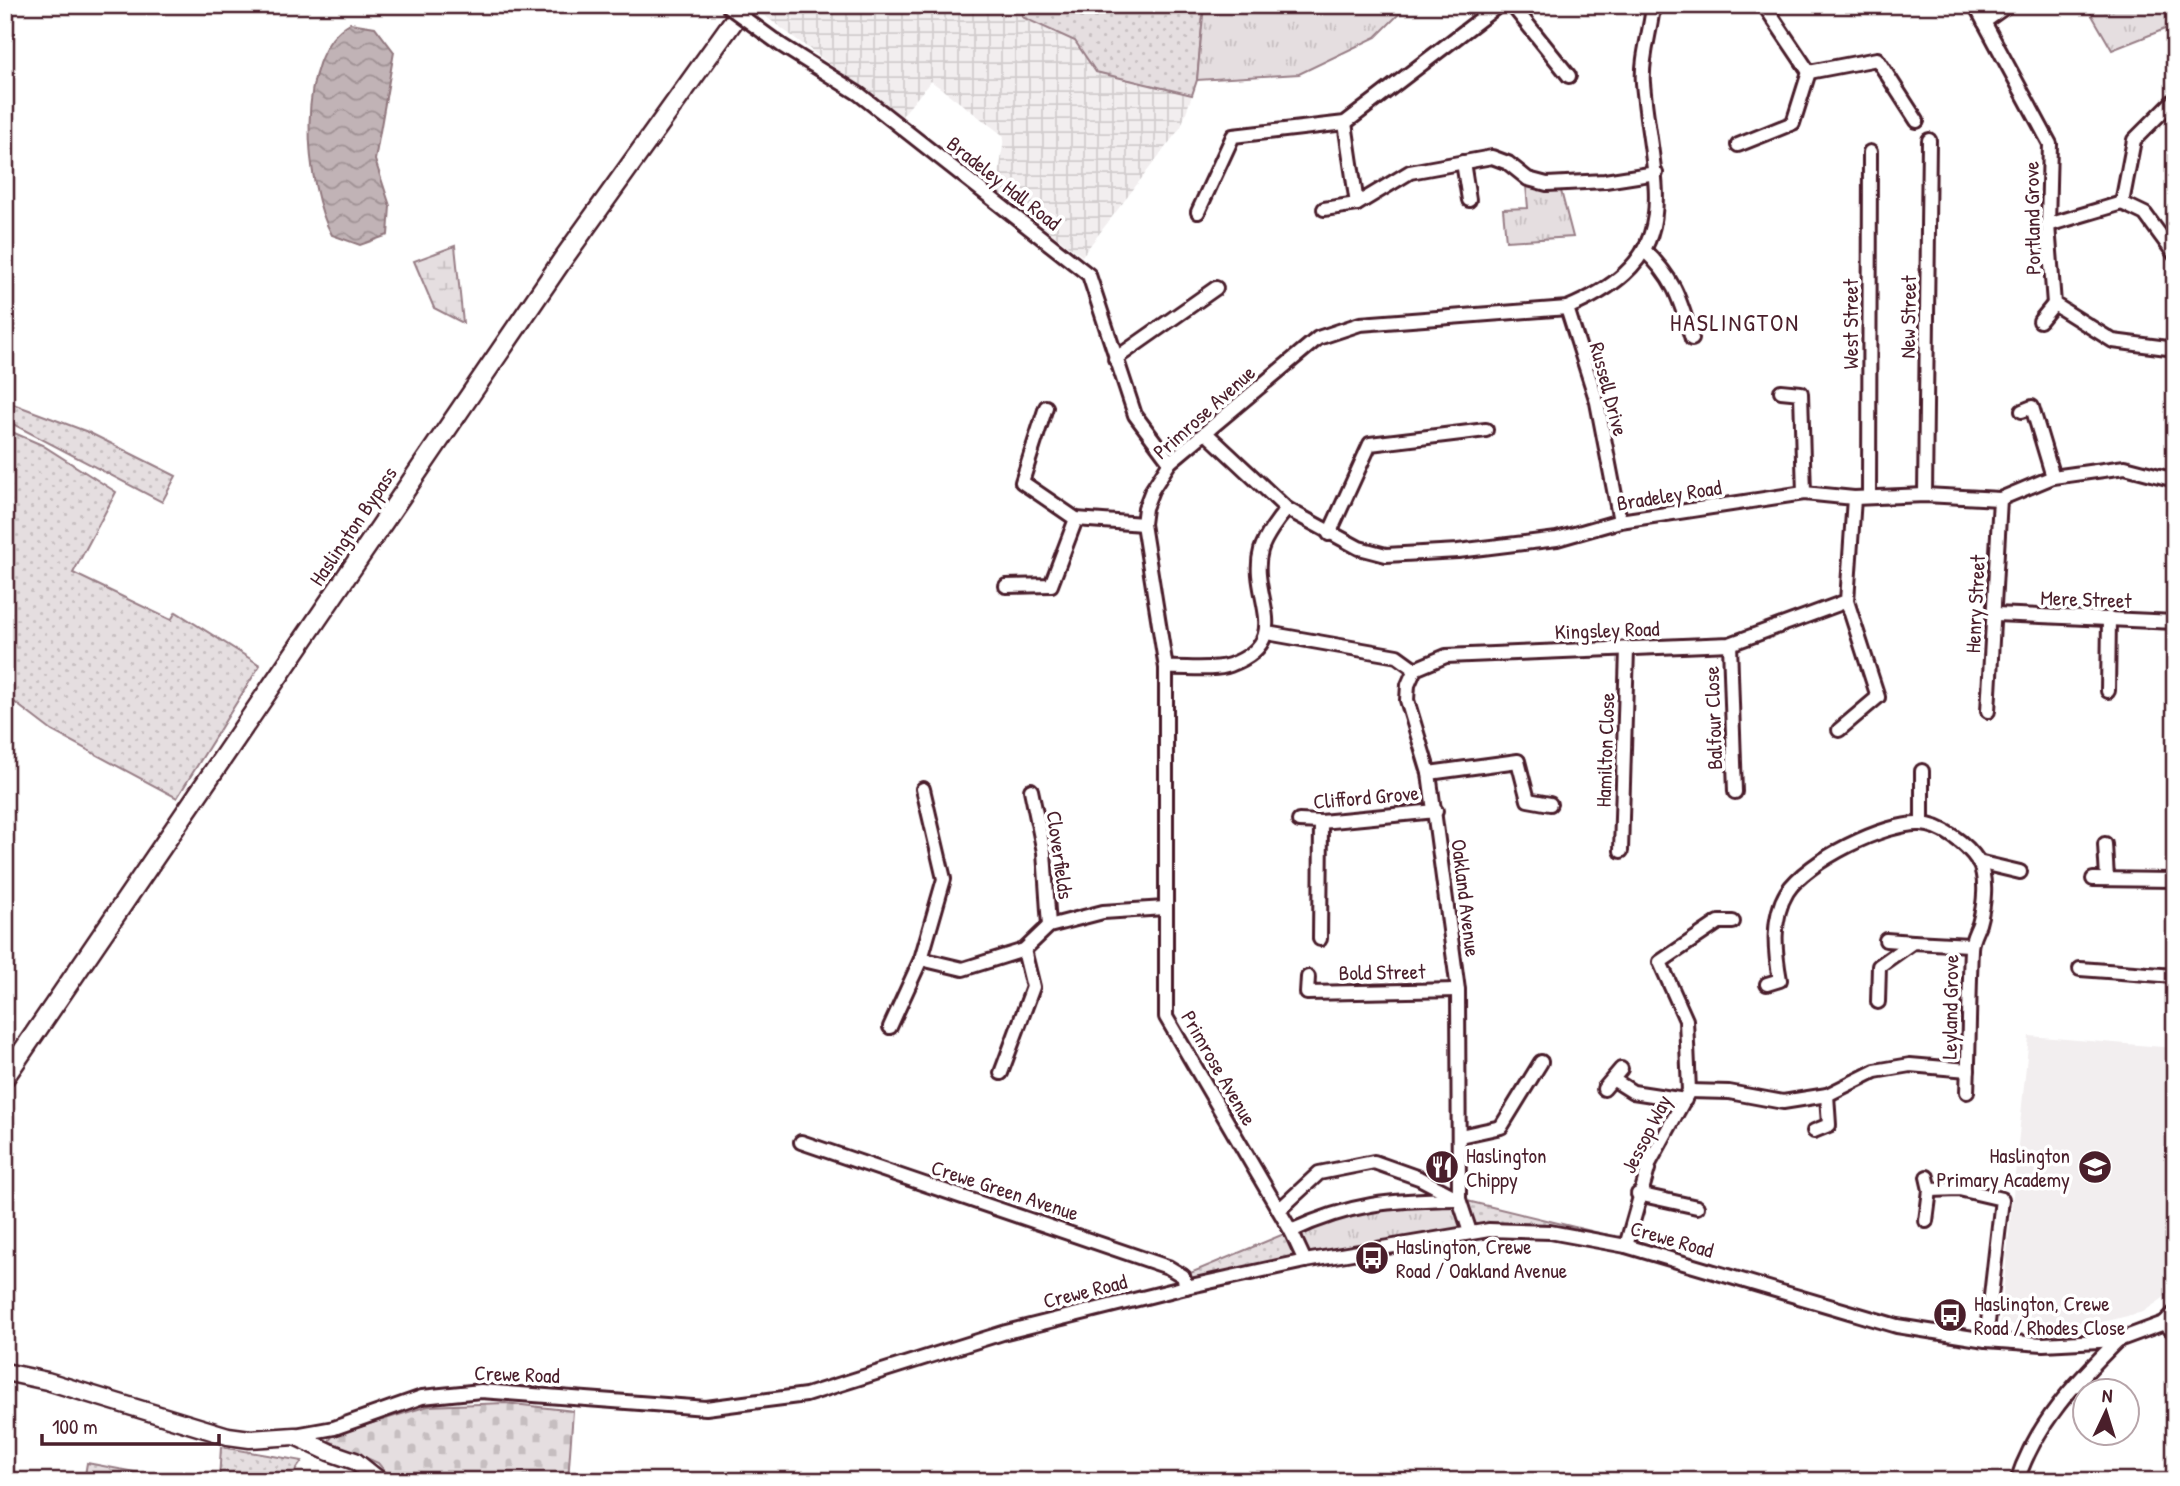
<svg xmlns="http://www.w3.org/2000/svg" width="2180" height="1486" font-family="'Patrick Hand',sans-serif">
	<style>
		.built { fill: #f2eeef }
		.industrial { fill: url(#industrial-grid) }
		.grass { fill: url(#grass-dots); stroke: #987e86; stroke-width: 2 }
		.wetland { fill: url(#wetland-marsh); stroke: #987e86; stroke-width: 2 }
		.cemetery { fill: url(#cemetery-stones); stroke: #987e86; stroke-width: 2 }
		.park { fill: url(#park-tufts); stroke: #987e86; stroke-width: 2 }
		.water { fill: url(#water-waves); stroke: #91787e; stroke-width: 2 }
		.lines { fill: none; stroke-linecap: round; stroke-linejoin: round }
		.minor-casing { stroke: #4a1f2b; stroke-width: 18 }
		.major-casing { stroke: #4a1f2b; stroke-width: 21 }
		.highway-casing { stroke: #4a1f2b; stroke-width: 23 }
		.minor { stroke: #fff; stroke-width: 12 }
		.major { stroke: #fff; stroke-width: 16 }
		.highway { stroke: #fff; stroke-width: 18 }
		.minor-bridge-casing { stroke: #4a1f2b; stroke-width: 18; stroke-linecap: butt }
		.minor-bridge { stroke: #fff; stroke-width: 12 }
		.labels { text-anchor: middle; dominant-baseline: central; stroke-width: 7; stroke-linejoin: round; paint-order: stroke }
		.street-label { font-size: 21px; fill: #4a1f2b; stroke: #fff }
		.poi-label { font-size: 21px; fill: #4a1f2b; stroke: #fff; text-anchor: start }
		.quarter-label { font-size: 24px; letter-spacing: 2px; fill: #4a1f2b; stroke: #fff }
	</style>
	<defs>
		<pattern id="industrial-grid" width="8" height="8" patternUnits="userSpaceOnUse" patternTransform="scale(1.75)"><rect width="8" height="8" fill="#f2eeef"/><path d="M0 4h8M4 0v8" fill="none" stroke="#d1cccd"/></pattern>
		<pattern id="grass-dots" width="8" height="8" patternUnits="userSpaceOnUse" patternTransform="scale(1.75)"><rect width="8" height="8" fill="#e5dee0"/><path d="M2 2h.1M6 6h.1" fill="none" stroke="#c6bec0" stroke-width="1.8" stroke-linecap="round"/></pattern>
		<pattern id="wetland-marsh" width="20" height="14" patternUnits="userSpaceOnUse" patternTransform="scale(1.75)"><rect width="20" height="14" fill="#e5dee0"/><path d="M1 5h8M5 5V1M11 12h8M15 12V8" fill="none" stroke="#c6bec0"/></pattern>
		<pattern id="cemetery-stones" width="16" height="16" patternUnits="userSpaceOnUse" patternTransform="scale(1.75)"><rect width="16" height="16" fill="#e5dee0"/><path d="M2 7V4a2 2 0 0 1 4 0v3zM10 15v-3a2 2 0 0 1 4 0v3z" fill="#c6bec0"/></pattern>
		<pattern id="park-tufts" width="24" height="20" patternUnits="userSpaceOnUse" patternTransform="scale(1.75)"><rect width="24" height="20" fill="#e5dee0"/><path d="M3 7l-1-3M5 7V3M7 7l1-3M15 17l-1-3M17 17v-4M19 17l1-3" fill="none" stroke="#c6bec0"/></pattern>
		<pattern id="water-waves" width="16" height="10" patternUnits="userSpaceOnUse" patternTransform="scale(1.75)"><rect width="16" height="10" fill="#c1b3b6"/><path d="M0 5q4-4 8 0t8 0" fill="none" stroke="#9f9194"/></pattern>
	</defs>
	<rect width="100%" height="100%" fill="#fff"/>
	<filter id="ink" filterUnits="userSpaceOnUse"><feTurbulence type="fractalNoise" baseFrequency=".0143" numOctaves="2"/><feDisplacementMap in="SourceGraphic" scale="14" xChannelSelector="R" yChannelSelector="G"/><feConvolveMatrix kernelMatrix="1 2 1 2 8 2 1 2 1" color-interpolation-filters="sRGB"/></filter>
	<g filter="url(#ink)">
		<!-- built -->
		<polygon class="built" points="2029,1036 2175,1048 2175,1286 2162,1299 2143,1312 2080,1328 2036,1328 2000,1323"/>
		<!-- industrial -->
		<polygon class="industrial" points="760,5 1023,5 1022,17 1075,41 1096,72 1192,95 1181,127 1082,256 997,192 1004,136 931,81 901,117 757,10"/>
		<!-- grass -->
		<g class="grass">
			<polygon points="1023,5 1204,5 1197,80 1192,95 1096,72 1075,41 1022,17"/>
			<polygon points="5,401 88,432 176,476 162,502 5,420"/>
			<polygon points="5,429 42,445 116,492 73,573 171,620 176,612 260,665 177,798 52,731 5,695"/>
			<polygon points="1459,1199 1628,1240 1470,1232"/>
			<polygon points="1291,1231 1305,1261 1186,1287 1183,1276"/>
			<polygon points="221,1447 302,1461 288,1481 219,1481"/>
			<polygon points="87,1463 182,1481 84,1481"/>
		</g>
		<!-- wetland -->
		<polygon class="wetland" points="455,246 463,323 434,308 414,261"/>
		<!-- cemetery -->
		<polygon class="cemetery" points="505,1403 573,1411 568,1481 393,1481 378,1463 329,1441 333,1435 428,1406"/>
		<!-- park -->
		<g class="park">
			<polygon points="1204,5 1408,5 1376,37 1299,74 1197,80"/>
			<polygon points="2086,5 2175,5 2175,25 2112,50"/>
			<polygon points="1526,185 1561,191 1573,237 1506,241 1503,209 1528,208"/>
			<polygon points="1459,1199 1470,1232 1305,1261 1302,1229 1333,1212"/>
		</g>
		<!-- water -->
		<path class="water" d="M 350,23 L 375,27 L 394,52 L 375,160 L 390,206 L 388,235 L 360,245 L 332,235 C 305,187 293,55 350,23 Z"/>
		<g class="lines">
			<!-- minor casing -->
			<g class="minor-casing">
				<g id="minor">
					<polyline points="1512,5 1569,76"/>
					<polyline points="1764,5 1809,72 1877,59 1917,121"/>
					<polyline points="1975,5 2050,144 2048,225 2054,304 2113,341 2175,349"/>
					<polyline points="1984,22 2008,5"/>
					<polyline points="781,45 859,94 1089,275 1135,415 1170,462"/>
					<polyline points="1345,123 1357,204 1410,172 1492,157 1508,163 1528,179 1547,184 1605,181 1656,173"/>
					<polyline points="1738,145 1793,123 1809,72"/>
					<polyline points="1463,162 1469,200"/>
					<polyline points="2122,203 2145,214 2175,255"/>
					<polyline points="1324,209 1357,204"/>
					<polyline points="1198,212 1233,136 1345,123 1499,5"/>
					<polyline points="2048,225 2122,203 2134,140 2175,99"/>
					<path d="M 1644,250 C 1675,279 1680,300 1692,339"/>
					<polyline points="1567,308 1597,402 1620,521"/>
					<polyline points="2040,321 2054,304"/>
					<polyline points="1115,359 1216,288"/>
					<polyline points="1781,391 1801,393 1804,493"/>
					<polyline points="1046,407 1022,482 1076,519 1143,524"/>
					<polyline points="2022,411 2032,407 2053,477"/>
					<polyline points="1206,433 1287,509 1359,548 1386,555 1458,551 1557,539 1620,521 1804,493 1854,498 1925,495 2000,499 2053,477 2125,467 2175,480"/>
					<polyline points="1925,495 1929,140"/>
					<polyline points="1869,497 1870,152"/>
					<polyline points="1329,534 1370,444 1486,430"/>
					<polyline points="1006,586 1051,585 1076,519"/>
					<polyline points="1995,614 2175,622"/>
					<polyline points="1267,633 1397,656 1415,669 1446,656 1730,644 1847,601 1854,498"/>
					<polyline points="1730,644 1735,792"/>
					<path d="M 1166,668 C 1185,667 1213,671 1230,665 C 1297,640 1248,596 1261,550 C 1265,537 1278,519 1287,509"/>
					<polyline points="1415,669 1408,685 1407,700 1429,773 1458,990 1459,1199 1470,1232"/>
					<polyline points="2108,691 2109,618"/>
					<polyline points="1988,711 2000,499"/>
					<polyline points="1839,730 1878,697 1847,601"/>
					<polyline points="1922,771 1922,824"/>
					<polyline points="1429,773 1518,761 1528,800 1550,804"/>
					<polyline points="923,789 944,879 921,959 963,969 1024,950 1049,926 1103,912 1165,908"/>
					<polyline points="1031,790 1044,852 1049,926"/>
					<polyline points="1299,821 1321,822 1436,811"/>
					<polyline points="2105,844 2107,879"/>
					<polyline points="1621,851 1627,649"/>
					<polyline points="1978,862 2020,872"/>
					<polyline points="2093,879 2175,880"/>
					<polyline points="1320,939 1321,822"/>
					<polyline points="1886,940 1913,942"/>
					<polyline points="2080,969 2175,976"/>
					<polyline points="1308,977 1307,993 1458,990"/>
					<path d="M 1767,984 L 1780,980 C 1775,953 1771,918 1787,892 C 1807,861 1885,822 1921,824 C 1942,825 1967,844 1978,861 C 1988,878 1984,906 1979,924 C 1976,932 1971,940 1971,949 C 1969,996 1969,1044 1967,1092"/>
					<polyline points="1878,1002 1879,966 1913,942 1970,945"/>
					<polyline points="890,1027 921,959"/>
					<polyline points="1001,1073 1033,987 1024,950"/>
					<polyline points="1614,1080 1633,1092 1685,1100"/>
					<polyline points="1604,1089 1621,1069"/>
					<polyline points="1689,1091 1729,1092 1783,1102 1827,1095 1875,1071 1910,1065 1968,1070"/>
					<polyline points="1814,1131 1829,1125 1827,1095"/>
					<polyline points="1460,1136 1501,1127 1541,1062"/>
					<polyline points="801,1142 1168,1267 1183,1276 1186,1287"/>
					<polyline points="1930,1190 1959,1189 2002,1199 1986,1340"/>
					<polyline points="1638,1194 1697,1207"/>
					<polyline points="1279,1210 1319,1173 1374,1162 1419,1178 1459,1199"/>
					<polyline points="1926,1221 1930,1190 1927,1177"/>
					<path d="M 1291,1231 C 1351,1203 1391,1200 1457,1199"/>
					<polyline points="1626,1246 1650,1162 1689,1091 1686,1020 1660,962 1719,922 1733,922"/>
					<path d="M 1305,1261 L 1291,1231 L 1166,1017 L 1166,668 L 1143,524 L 1145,508 L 1152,490 L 1170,462 L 1318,338 L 1360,324 L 1567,308 C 1691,256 1652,188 1643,83 C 1641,61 1649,36 1652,14 L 1657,5"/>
					<polyline points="2164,1323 2175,1333"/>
					<polyline points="295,1435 334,1428 422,1397 481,1391 706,1408 806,1395 1006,1332 1186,1287 1305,1261 1489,1230 1550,1232 1626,1246 1897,1326 1986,1340 2043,1344 2118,1340 2164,1323 2175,1312"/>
					<path d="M 2017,1481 C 2036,1423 2076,1382 2118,1340"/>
				</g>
			</g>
			<!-- major casing -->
			<g class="major-casing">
				<polyline id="major" points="5,1372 47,1381 228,1436 250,1439 295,1436 329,1452 355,1461 380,1481"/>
			</g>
			<!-- highway casing -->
			<g class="highway-casing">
				<polyline id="highway" points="5,1077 563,259 745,5"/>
			</g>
			<!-- minor -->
			<use href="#minor" class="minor"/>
			<!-- major -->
			<use href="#major" class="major"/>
			<!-- highway -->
			<use href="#highway" class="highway"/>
			<!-- minor-bridge casing -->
			<g class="minor-bridge-casing">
				<polyline id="minor-bridge" points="726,5 781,45"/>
			</g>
			<!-- minor-bridge -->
			<use href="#minor-bridge" class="minor-bridge"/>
		</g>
	</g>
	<!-- icons -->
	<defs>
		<g id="restaurant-disc" transform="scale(1.75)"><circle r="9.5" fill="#4a1f2b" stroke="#fff"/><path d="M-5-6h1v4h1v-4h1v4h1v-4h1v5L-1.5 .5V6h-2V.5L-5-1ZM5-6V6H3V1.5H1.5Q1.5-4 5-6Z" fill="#fff"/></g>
		<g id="school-disc" transform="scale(1.75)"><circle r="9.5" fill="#4a1f2b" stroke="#fff"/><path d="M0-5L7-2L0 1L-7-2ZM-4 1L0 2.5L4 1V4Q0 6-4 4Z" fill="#fff"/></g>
		<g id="bus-disc" transform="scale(1.75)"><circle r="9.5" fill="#4a1f2b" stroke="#fff"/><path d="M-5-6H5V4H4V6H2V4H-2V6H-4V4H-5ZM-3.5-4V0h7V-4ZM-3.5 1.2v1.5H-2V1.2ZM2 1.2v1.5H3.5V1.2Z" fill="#fff"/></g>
	</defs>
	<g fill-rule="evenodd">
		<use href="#restaurant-disc" x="1442" y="1167"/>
		<use href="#school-disc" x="2095" y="1167"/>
		<use href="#bus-disc" x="1372" y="1258"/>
		<use href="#bus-disc" x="1950" y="1315"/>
	</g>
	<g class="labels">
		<!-- street labels -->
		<g class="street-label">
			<text transform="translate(1004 183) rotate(38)">Bradeley Hall Road</text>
			<text transform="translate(2032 218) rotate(-91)">Portland Grove</text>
			<text transform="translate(1908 317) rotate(-89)">New Street</text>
			<text transform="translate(1850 324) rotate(-90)">West Street</text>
			<text transform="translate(1609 389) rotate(75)">Russell Drive</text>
			<text transform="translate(1204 412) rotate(-42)">Primrose Avenue</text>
			<text transform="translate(1669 495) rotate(-9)">Bradeley Road</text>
			<text transform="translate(353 526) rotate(-56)">Haslington Bypass</text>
			<text transform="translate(2086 599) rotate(2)">Mere Street</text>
			<text transform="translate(1975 604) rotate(-87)">Henry Street</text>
			<text transform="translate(1607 630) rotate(-2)">Kingsley Road</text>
			<text transform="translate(1713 718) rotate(-92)">Balfour Close</text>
			<text transform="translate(1605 750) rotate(-88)">Hamilton Close</text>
			<text transform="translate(1366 797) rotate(-5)">Clifford Grove</text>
			<text transform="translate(1060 855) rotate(82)">Cloverfields</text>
			<text transform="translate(1466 898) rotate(83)">Oakland Avenue</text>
			<text transform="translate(1382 972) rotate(-1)">Bold Street</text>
			<text transform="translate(1950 1007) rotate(-89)">Leyland Grove</text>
			<text transform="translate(1219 1068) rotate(60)">Primrose Avenue</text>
			<text transform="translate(1646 1134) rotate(-63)">Jessop Way</text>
			<text transform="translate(1005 1190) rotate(18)">Crewe Green Avenue</text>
			<text transform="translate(1672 1239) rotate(16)">Crewe Road</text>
			<text transform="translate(1085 1291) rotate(-14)">Crewe Road</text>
			<text transform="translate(517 1374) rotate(2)">Crewe Road</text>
		</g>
		<!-- poi labels -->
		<g class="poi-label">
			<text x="1466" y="1155">Haslington<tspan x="1466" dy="24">Chippy</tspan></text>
			<text x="2070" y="1155" text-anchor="end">Haslington<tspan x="2070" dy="24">Primary Academy</tspan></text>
			<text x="1396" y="1246">Haslington, Crewe<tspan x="1396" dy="24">Road / Oakland Avenue</tspan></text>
			<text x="1974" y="1303">Haslington, Crewe<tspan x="1974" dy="24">Road / Rhodes Close</tspan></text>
		</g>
		<!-- quarter labels -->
		<g class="quarter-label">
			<text x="1735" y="322">HASLINGTON</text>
		</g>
	</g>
	<!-- margin -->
	<rect width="2180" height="1486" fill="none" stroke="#fff" stroke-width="28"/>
	<rect x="14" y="14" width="2152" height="1458" fill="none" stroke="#4a1f2b" stroke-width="2.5" filter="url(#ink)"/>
	<!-- north arrow -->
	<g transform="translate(2106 1412) rotate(4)"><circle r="33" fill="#ffffff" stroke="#b7a5aa" stroke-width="2"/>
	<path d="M0-5L12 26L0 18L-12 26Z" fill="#4a1f2b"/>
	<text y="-10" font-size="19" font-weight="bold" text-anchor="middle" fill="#4a1f2b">N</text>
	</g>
	<!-- scale -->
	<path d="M42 1434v10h177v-10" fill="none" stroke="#4a1f2b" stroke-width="3.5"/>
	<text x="52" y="1434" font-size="21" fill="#4a1f2b" stroke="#ffffff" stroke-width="5" paint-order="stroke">100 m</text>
</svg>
